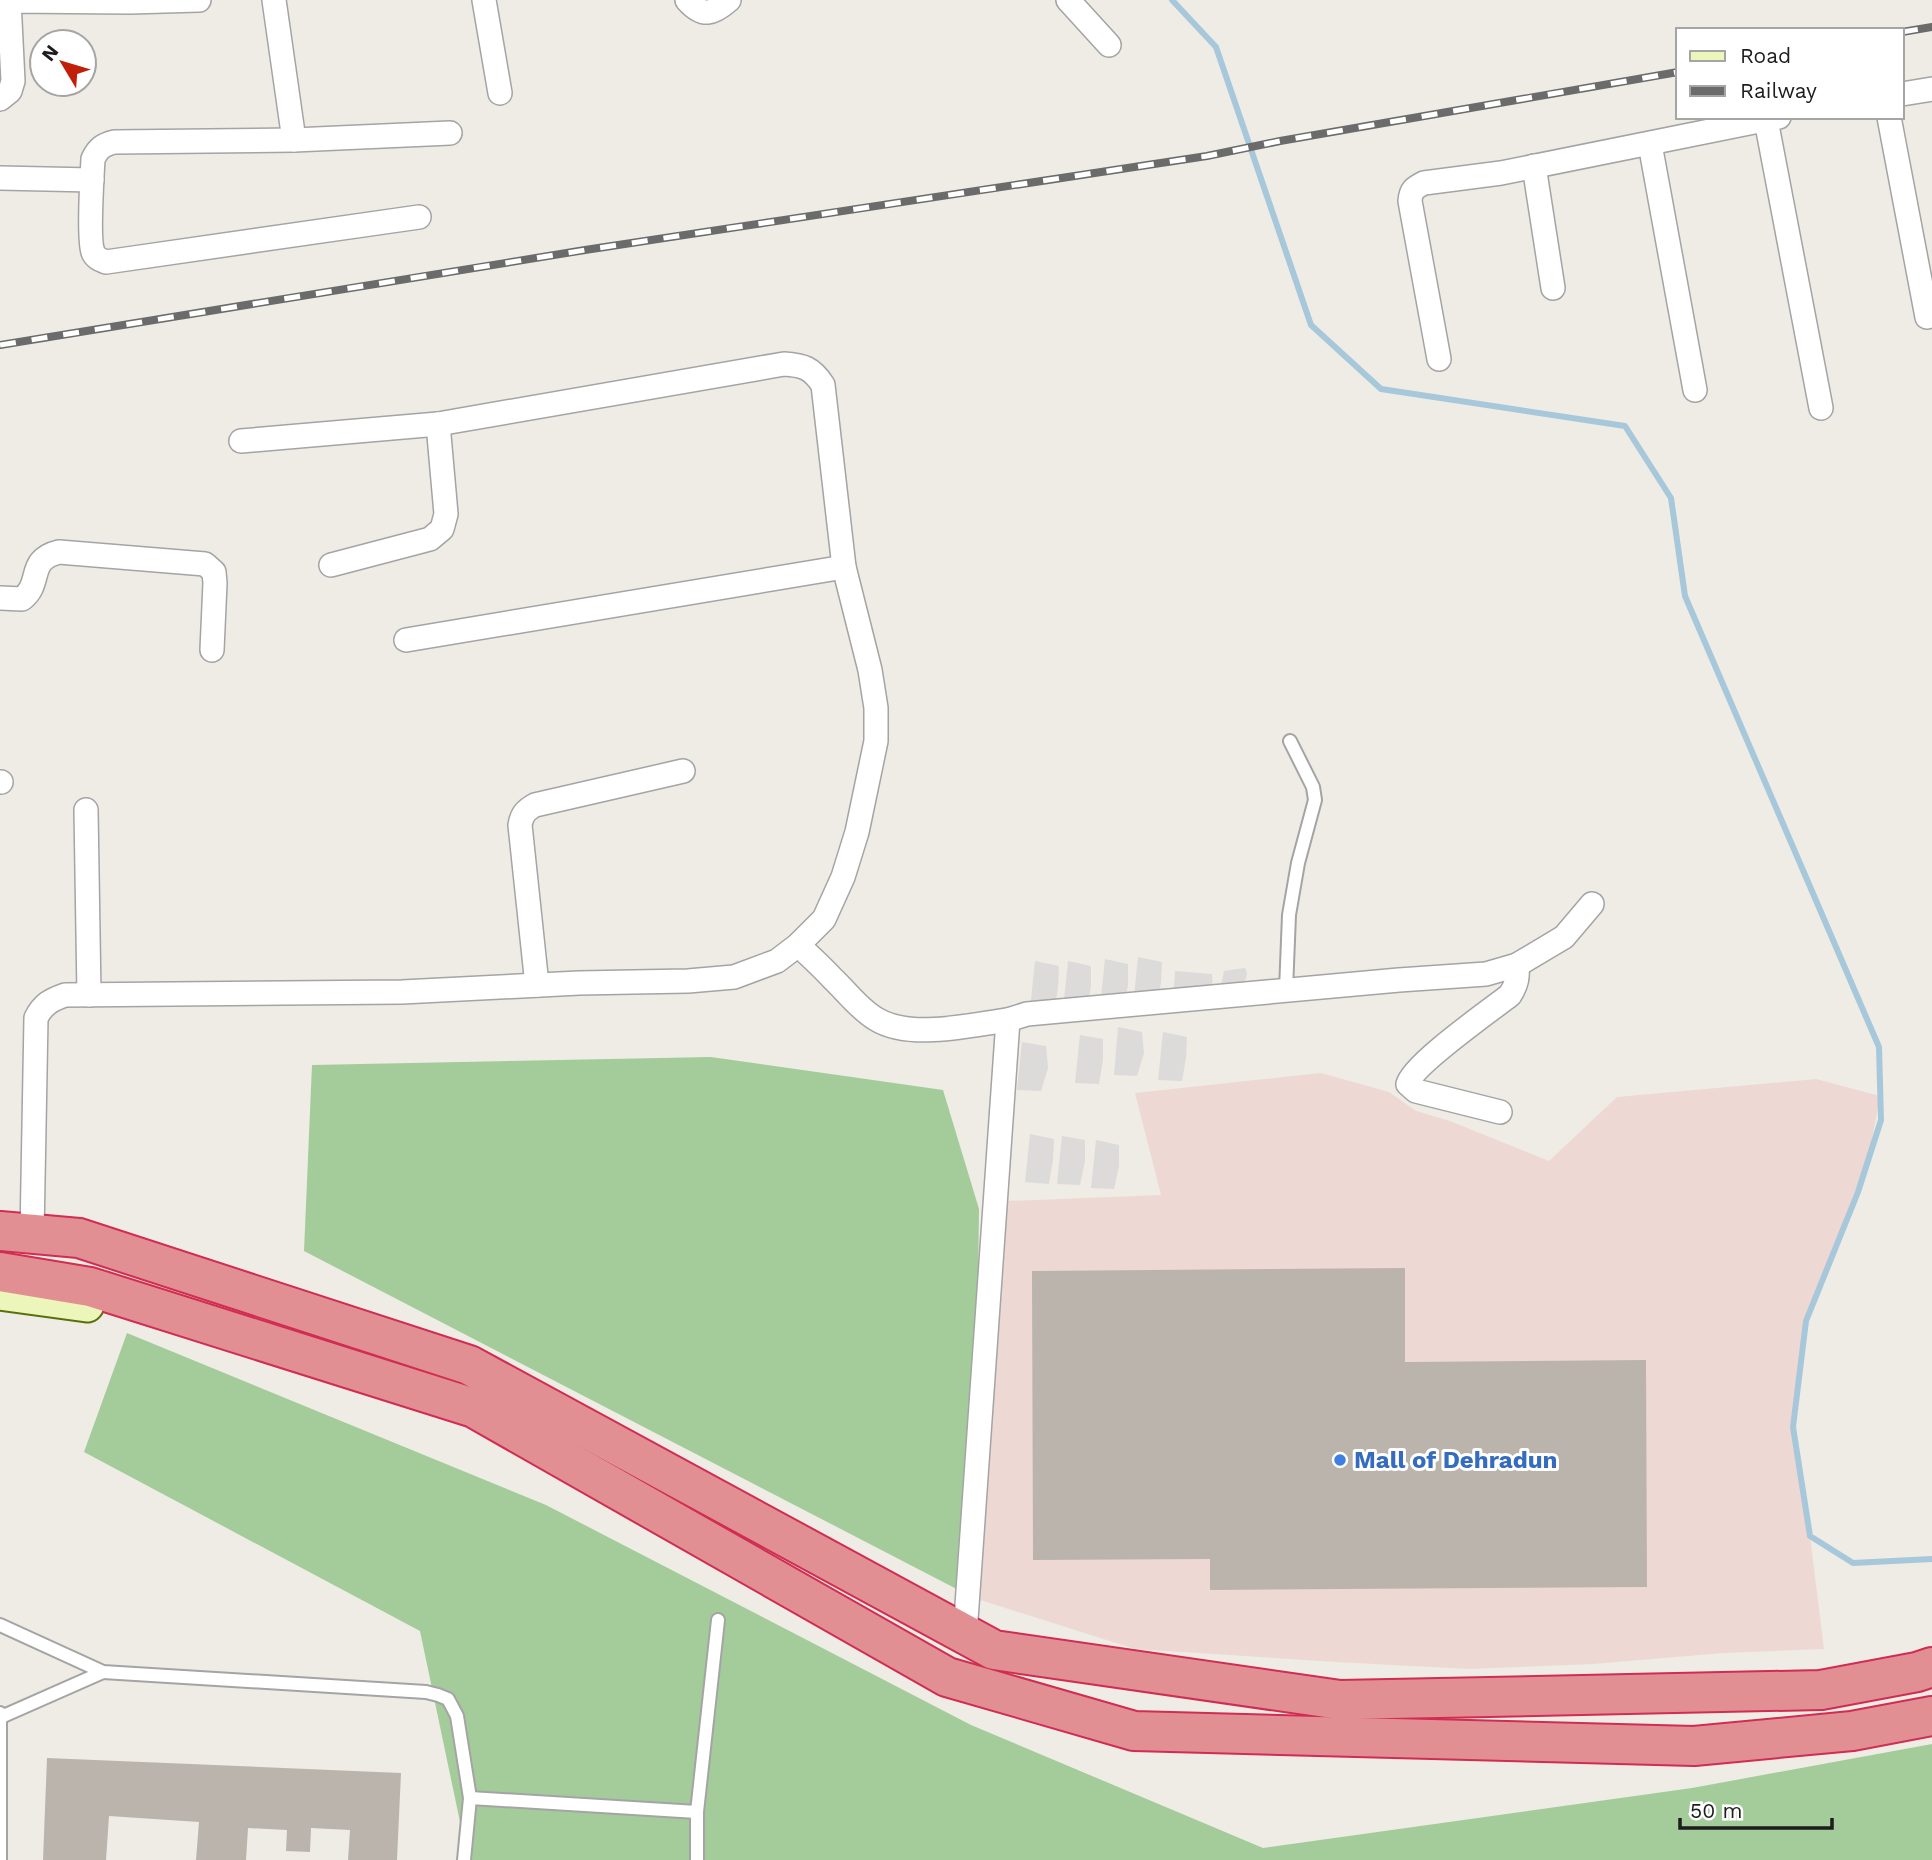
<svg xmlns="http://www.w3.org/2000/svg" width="1932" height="1860" font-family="'Work Sans',sans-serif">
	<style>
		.residential { fill: #dcdbda }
		.commercial { fill: #eed8d4 }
		.forest { fill: #a3cc9a }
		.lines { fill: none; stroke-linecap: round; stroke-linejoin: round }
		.stream { stroke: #a6c8da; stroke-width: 6 }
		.building { fill: #bab4ad }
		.lane-casing { stroke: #a4a4a4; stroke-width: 16 }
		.street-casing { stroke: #a4a4a4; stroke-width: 26 }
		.secondary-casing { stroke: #586f0a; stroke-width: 37 }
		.highway-casing { stroke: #d12c51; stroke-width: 42 }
		.lane { stroke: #fff; stroke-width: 12 }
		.street { stroke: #fff; stroke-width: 23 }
		.secondary { stroke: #ecf6ba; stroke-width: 33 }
		.highway { stroke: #e28f94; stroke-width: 38 }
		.rail-casing { stroke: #6b6b6b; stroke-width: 8 }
		.rail { stroke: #fff; stroke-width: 5; stroke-dasharray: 16; stroke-linecap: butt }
		.shop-dot { fill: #3f7fe0; stroke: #fff; stroke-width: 2.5 }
		.labels { text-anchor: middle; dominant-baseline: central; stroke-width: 6; stroke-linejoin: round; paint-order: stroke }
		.shop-label { font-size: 24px; font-weight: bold; fill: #366cbe; stroke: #fff; text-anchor: start }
	</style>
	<rect width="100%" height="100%" fill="#eeece4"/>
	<!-- residential -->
	<g class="residential">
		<polygon points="1138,957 1162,962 1161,983 1157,1006 1133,1005"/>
		<polygon points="1105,959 1128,964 1128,985 1123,1008 1100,1007"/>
		<polygon points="1035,961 1059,966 1058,988 1054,1011 1030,1010"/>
		<polygon points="1068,961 1091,966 1091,987 1086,1010 1063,1009"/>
		<polygon points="1245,968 1247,973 1242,996 1219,995 1224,971"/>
		<polygon points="1175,971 1212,974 1213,995 1173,1004"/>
		<polygon points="1118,1027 1142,1032 1144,1053 1137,1076 1114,1075"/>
		<polygon points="1163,1032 1187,1037 1186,1058 1182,1081 1158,1080"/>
		<polygon points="1080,1035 1103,1039 1103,1060 1099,1084 1075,1083"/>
		<polygon points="1022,1042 1046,1046 1048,1068 1041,1091 1017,1090"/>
		<polygon points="1030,1134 1054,1139 1053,1160 1049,1184 1025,1182"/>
		<polygon points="1062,1136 1085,1140 1085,1161 1080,1185 1057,1184"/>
		<polygon points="1096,1140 1119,1145 1119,1166 1114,1189 1091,1188"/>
	</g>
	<!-- commercial -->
	<polygon class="commercial" points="1321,1073 1389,1092 1416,1111 1450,1121 1549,1161 1617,1097 1816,1079 1880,1096 1869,1155 1806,1321 1793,1427 1810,1536 1824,1649 1723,1653 1593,1664 1469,1669 1336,1662 1135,1649 974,1598 1007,1201 1161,1195 1135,1093"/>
	<!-- forest -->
	<g class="forest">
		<polygon points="711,1057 943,1090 979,1209 974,1598 304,1251 312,1065"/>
		<polygon points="127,1333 546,1505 971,1725 1263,1848 1692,1788 1932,1744 1932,1860 468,1860 420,1631 84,1452"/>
	</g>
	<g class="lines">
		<!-- stream -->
		<polyline class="stream" points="1172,0 1216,47 1311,325 1381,389 1625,426 1671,498 1685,596 1879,1047 1881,1120 1858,1192 1806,1321 1793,1427 1810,1536 1853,1563 1932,1559"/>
	</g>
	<!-- building -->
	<g class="building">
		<polygon points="1405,1268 1405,1362 1646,1360 1647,1587 1210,1590 1210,1559 1033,1560 1032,1271"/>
		<polygon points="47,1758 401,1773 397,1860 348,1860 350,1830 311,1828 310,1852 286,1851 287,1830 248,1828 246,1860 196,1860 199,1822 109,1816 106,1860 43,1860"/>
	</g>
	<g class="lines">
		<!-- lane casing -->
		<g class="lane-casing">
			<g id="lane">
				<polyline points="1286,990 1289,915 1298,863 1315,800 1313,787 1290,741"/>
				<polyline points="0,1625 103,1672 426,1692 438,1695 448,1699 457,1716 470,1798 464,1860"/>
				<polyline points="0,1713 0,1860"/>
				<polyline points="1,1717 103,1672"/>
				<polyline points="470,1798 697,1812"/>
				<polyline points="697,1860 697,1812 718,1620"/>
			</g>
		</g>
		<!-- street casing -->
		<g class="street-casing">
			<g id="street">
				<polyline points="274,0 294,140 450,133"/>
				<polyline points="484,0 500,93"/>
				<path d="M 687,0 C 703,18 713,14 729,0"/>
				<polyline points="1068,0 1109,45"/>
				<polyline points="0,2 9,1 130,2 199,0"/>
				<polyline points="1902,94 1932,89"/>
				<polyline points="0,99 10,91 13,81 9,1"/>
				<polyline points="1889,117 1927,317"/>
				<polyline points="1766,120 1821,408"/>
				<path d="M 294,140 L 114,142 C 103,145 98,148 93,159 C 92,176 88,240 93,252 C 95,258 101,260 106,262 L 419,217"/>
				<polyline points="1650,144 1695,390"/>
				<polyline points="1534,166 1553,288"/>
				<polyline points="0,178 92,180"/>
				<path d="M 1439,359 L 1410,201 C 1411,190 1414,188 1424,183 L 1501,173 L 1779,117"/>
				<polyline points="331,565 430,539 442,529 446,514 438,424"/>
				<path d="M 0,598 L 22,599 C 43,583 26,560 59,552 L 205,564 L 214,572 L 215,583 L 212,650"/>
				<polyline points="406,640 844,567"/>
				<polyline points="0,782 1,782"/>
				<polyline points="86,810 89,995"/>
				<path d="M 798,945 C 810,956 822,967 833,979 C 847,992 859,1009 876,1019 C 910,1040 970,1025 1008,1020"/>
				<path d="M 537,985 L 520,825 C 522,814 526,810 535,805 L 683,771"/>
				<path d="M 1500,1112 L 1416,1091 L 1408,1084 C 1412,1065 1491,1010 1510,995 C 1517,984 1518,977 1517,965"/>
				<path d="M 32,1234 L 36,1018 C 43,1004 51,1000 65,995 L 402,992 L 579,983 L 688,981 L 734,977 L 777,961 L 798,945 L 824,919 L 843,877 L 857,832 L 876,741 L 876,708 L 870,670 L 844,567 L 823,385 C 812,368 803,365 784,364 L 438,424 L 241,441"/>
				<polyline points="965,1634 1008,1020 1027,1014 1399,980 1486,974 1517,965 1564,937 1592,904"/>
			</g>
		</g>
		<!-- secondary casing -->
		<g class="secondary-casing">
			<polyline id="secondary" points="0,1293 87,1305"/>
		</g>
		<!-- highway casing -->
		<g class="highway-casing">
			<g id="highway">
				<polyline points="0,1231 79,1238 469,1365 994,1650 1340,1700 1821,1690 1917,1672 1932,1667"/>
				<polyline points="0,1272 90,1287 474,1408 947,1677 1134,1731 1694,1746 1852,1731 1932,1716"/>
			</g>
		</g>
		<!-- lane -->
		<use href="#lane" class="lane"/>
		<!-- street -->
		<use href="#street" class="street"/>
		<!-- secondary -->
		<use href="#secondary" class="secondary"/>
		<!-- highway -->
		<use href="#highway" class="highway"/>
		<!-- rail casing -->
		<g class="rail-casing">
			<g id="rail">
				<polyline points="1902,32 1932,27"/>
				<polyline points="0,345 585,250 1207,156 1280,141 1678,72"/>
			</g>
		</g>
		<!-- rail -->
		<use href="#rail" class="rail"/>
	</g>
	<!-- markers -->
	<circle class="shop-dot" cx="1340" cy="1460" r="7"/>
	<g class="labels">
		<!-- shop labels -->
		<g class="shop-label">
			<text x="1354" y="1460">Mall of Dehradun</text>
		</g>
	</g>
	<!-- legend -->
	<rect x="1676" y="28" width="228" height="91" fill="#ffffff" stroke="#a5a5a5" stroke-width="2"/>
	<rect x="1690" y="51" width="35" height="10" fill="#ecf6ba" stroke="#a5a5a5" stroke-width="2"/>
	<text x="1740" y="63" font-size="21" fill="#1d1d1d">Road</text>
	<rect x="1690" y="86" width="35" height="10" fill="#6b6b6b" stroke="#a5a5a5" stroke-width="2"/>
	<text x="1740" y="98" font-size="21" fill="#1d1d1d">Railway</text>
	<!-- north arrow -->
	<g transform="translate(63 63) rotate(308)"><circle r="33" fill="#ffffff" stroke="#a5a5a5" stroke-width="2"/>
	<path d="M0-5L12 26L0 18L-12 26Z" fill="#c21f09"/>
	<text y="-10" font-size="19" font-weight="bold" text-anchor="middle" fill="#1d1d1d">N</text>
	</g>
	<!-- scale -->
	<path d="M1680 1818v10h152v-10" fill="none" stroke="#1d1d1d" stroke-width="3.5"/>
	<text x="1690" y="1818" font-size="21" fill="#1d1d1d" stroke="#ffffff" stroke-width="5" paint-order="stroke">50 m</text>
</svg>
